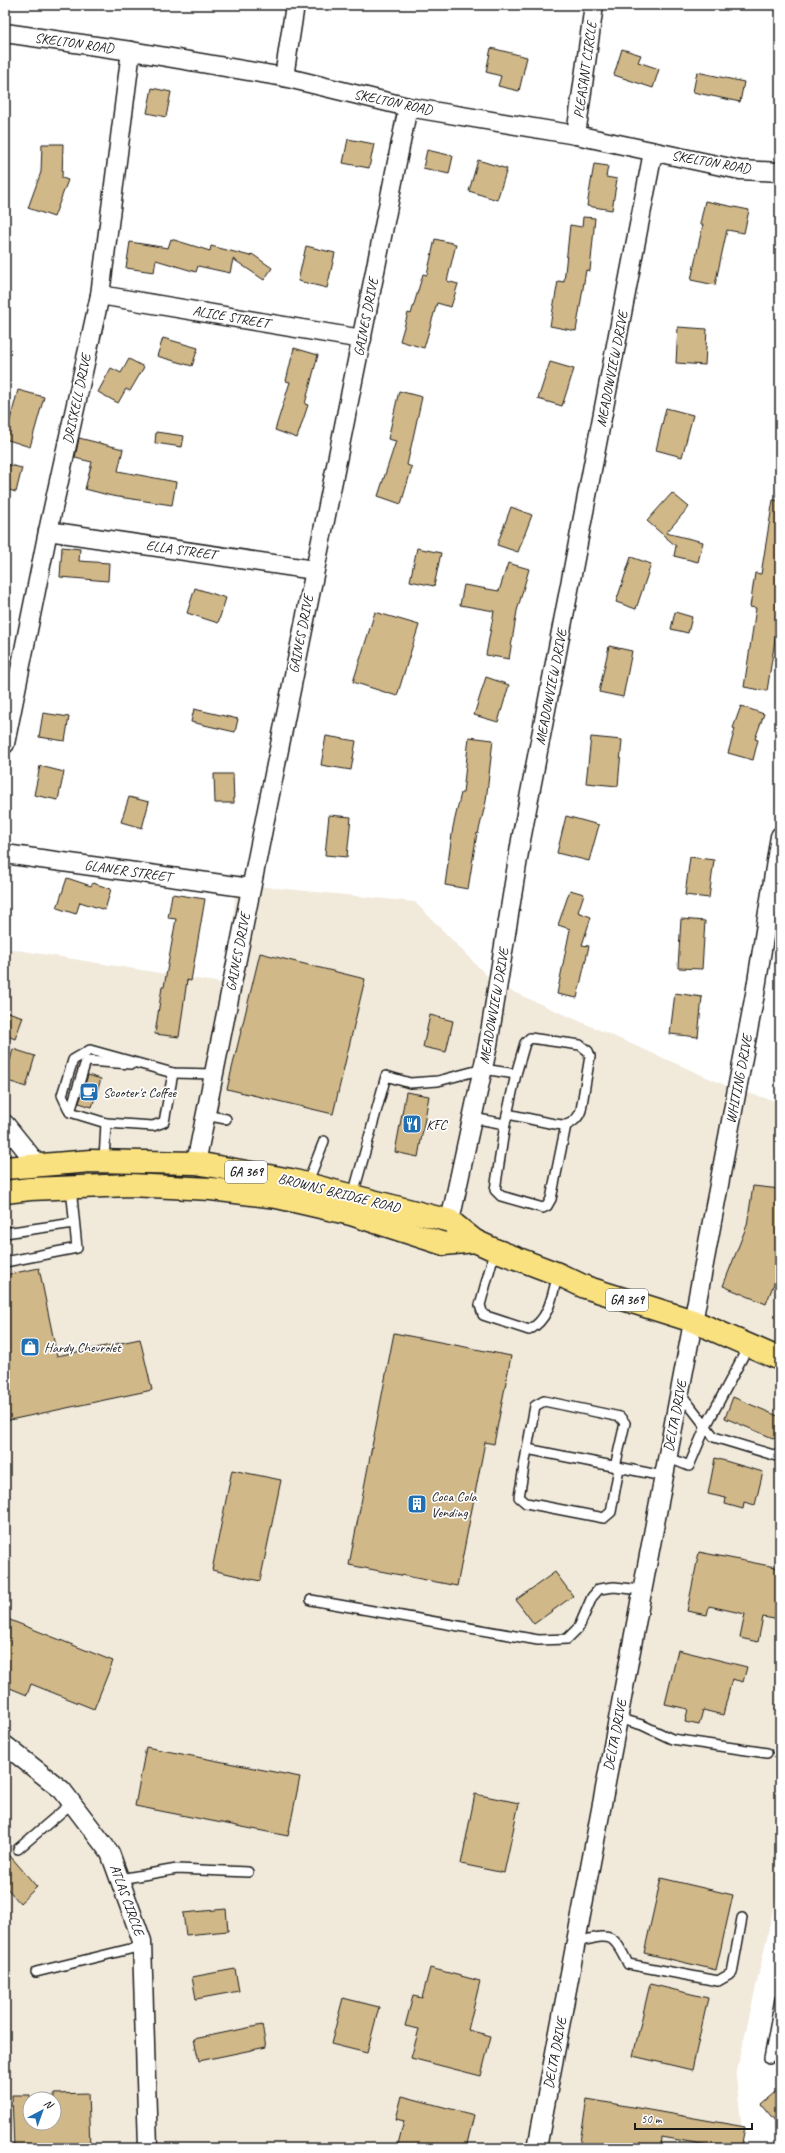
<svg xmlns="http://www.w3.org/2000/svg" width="785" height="2153" font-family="Caveat,sans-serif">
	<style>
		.built { fill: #f1eadb; fill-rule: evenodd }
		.building { fill: #d1b888; stroke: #1c1c1c }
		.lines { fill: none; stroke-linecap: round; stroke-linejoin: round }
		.service-casing { stroke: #1c1c1c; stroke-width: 12 }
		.minor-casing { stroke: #1c1c1c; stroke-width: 21 }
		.primary-casing { stroke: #1c1c1c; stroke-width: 25 }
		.service { stroke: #fff; stroke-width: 9 }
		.minor { stroke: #fff; stroke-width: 18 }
		.primary { stroke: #fae180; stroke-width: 22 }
		.labels { text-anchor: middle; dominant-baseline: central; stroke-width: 3.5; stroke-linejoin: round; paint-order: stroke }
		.shield { fill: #fff; stroke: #606060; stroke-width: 1 }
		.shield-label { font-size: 13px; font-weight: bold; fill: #1c1c1c }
		.street-label { font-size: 14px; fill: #1c1c1c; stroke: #fff }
		.poi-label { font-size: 14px; fill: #1c1c1c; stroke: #fff; text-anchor: start }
	</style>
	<rect width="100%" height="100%" fill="#fff"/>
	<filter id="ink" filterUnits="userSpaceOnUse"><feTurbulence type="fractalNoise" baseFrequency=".025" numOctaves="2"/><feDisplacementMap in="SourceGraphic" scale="8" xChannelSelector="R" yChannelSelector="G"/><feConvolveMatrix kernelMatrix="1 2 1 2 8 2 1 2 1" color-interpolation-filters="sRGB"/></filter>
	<g filter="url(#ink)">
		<!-- built -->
		<path class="built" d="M 236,884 L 415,902 L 495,984 L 736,1090 L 780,1102 L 780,1879 L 736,2076 L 744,2148 L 5,2148 L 5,948 L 228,984 ZM 30,2099 L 54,2099 L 54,2123 L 30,2123 Z"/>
		<!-- building -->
		<g class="building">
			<polygon points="491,48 527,57 519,91 498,86 501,76 486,72"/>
			<polygon points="622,49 641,55 638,62 659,69 653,88 614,75"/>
			<polygon points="697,72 744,82 740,102 693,92"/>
			<polygon points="152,88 171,92 166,117 147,113"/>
			<polygon points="348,139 374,144 369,168 343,163"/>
			<polygon points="42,144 63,144 62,178 68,180 54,217 28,208 41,172"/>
			<polygon points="427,150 453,156 449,174 423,168"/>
			<polygon points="478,160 507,169 497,200 469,191"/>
			<polygon points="594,164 608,166 606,177 617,179 612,210 587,206"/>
			<polygon points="705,201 749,210 744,233 727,230 715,285 691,280 703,224 700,224"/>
			<polygon points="583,217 595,218 590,271 586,270 576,331 550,326 558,281 564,282 570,225 582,227"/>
			<polygon points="171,239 210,251 211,246 250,256 252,254 272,268 264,280 233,259 230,273 198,266 196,272 156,260 154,272 126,268 130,242 168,248"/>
			<polygon points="435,239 456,244 447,281 458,284 451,307 437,303 424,348 400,341 408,313 411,314 423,274 427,275"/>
			<polygon points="306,246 335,253 327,288 298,281"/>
			<polygon points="678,327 707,329 705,365 676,363"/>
			<polygon points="163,338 198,348 192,366 157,356"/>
			<polygon points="294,348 318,355 305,404 308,405 297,438 275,430 290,382 286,381"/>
			<polygon points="129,359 144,367 130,391 126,389 118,403 98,392 111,368 121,373"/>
			<polygon points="550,362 574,369 562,406 538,399"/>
			<polygon points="18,390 44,397 30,447 5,439"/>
			<polygon points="399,391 422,397 407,465 412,467 401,504 378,496 396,441 388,439"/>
			<polygon points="666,408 693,415 682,457 656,450"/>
			<polygon points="156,432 184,436 182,447 155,443"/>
			<polygon points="79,438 123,449 118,471 176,482 172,505 112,496 85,489 92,462 75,458"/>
			<polygon points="5,464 22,468 16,492 5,489"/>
			<polygon points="672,493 689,507 666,533 703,542 698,562 674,556 676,546 647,521"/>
			<polygon points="773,500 780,500 780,608 767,691 744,687 756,608 750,607 755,573 761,574"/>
			<polygon points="511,507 532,515 518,552 497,545"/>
			<polygon points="62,547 80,549 79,561 109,563 108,581 60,577"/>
			<polygon points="417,548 441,553 434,586 410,581"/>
			<polygon points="631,557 651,564 636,609 616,602"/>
			<polygon points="508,563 529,569 517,611 509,659 486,655 494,611 460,605 464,585 499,591"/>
			<polygon points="195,588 226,598 218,623 187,613"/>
			<polygon points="375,612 419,625 397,696 353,682"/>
			<polygon points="675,612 692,617 688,633 671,629"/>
			<polygon points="609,646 632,651 623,697 599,692"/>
			<polygon points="486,677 509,685 498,722 474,715"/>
			<polygon points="741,706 764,714 755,739 758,740 753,760 728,753 735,729 733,728"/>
			<polygon points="194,709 238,719 235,732 191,722"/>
			<polygon points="43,713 69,717 65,741 39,737"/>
			<polygon points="326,736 356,741 351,770 321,765"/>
			<polygon points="469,737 493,740 486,801 478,834 477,833 468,889 445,885 453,827 461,793 463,793"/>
			<polygon points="591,737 622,740 618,786 586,783"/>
			<polygon points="40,766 64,772 58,800 34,795"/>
			<polygon points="214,774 233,774 234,803 215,803"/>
			<polygon points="129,797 149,802 142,828 121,822"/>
			<polygon points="329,815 351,817 347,857 325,855"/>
			<polygon points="566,816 599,825 589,861 557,853"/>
			<polygon points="690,857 714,860 709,898 685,895"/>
			<polygon points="67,878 91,886 93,883 111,889 105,910 80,902 76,914 57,908"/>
			<polygon points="570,890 584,894 578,912 591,917 582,945 589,946 577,998 557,994 570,929 558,925"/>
			<polygon points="172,894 205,899 191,981 187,980 179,1037 155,1034 162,987 164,987 176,919 168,918"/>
			<polygon points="681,919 705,921 702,969 678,968"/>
			<polygon points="260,953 365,979 333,1114 227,1089"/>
			<polygon points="675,993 702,997 698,1037 670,1034"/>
			<polygon points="8,1012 23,1017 15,1039 5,1035 5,1020"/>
			<polygon points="430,1015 453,1021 446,1052 423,1047"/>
			<polygon points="13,1049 35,1056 26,1087 5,1080"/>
			<polygon points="88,1075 101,1079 92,1107 79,1103"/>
			<polygon points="406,1092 429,1096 418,1157 395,1152"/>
			<polygon points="753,1186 780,1189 780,1268 766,1304 723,1286 747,1225"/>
			<polygon points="39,1268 57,1356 140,1339 152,1390 5,1421 5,1275"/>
			<polygon points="394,1333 511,1356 494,1444 485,1442 457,1586 349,1565"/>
			<polygon points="733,1397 780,1417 780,1441 725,1418"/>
			<polygon points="715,1458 763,1472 755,1505 744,1502 743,1509 725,1504 726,1498 708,1494"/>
			<polygon points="232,1470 281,1480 260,1581 212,1570"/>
			<polygon points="699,1552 780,1568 780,1620 763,1617 758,1642 740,1638 745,1614 709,1606 707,1615 687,1611"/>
			<polygon points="555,1572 573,1596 534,1624 516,1600"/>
			<polygon points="5,1618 113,1661 94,1709 31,1684 27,1695 5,1686"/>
			<polygon points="678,1650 747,1667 743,1682 732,1679 723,1715 703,1710 699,1725 685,1722 688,1709 665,1704"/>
			<polygon points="146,1747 300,1777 288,1836 135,1806"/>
			<polygon points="475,1794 519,1803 504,1873 461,1864"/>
			<polygon points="5,1850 37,1887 20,1903 5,1886"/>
			<polygon points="661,1878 733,1895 716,1970 644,1953"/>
			<polygon points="226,1909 228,1931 186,1935 183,1913"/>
			<polygon points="430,1968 480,1981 468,2030 491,2036 481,2076 411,2058 419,2029 405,2026 413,1996 422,1998"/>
			<polygon points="235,1969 239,1991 196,1999 192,1977"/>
			<polygon points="650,1984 708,1998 692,2070 633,2056"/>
			<polygon points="343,1998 379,2007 367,2053 331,2044"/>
			<polygon points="262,2025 266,2047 199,2061 194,2039"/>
			<polygon points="780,2088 780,2127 761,2104"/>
			<polygon points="88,2093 90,2148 14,2148 12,2095 30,2095 30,2123 54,2123 54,2094"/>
			<polygon points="402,2096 474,2115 466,2148 397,2148 404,2121 396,2119"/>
			<polygon points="587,2099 745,2127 741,2148 724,2148 662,2137 661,2148 579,2148"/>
		</g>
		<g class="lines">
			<!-- service casing -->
			<g class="service-casing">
				<g id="service">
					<polyline points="70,1112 86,1061 132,1064"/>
					<path d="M 507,1114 C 520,1116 555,1126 566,1125 C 573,1123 579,1117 581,1110 L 590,1056 L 588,1051 L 580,1045 L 530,1038 L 525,1043 L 516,1074"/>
					<polyline points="205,1115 226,1119"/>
					<polyline points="106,1123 153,1126 164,1122 173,1073"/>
					<polyline points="505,1124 495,1190 501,1196 543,1208 547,1206 551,1199 566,1125"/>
					<polyline points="104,1161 106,1123 70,1112 62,1095 73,1060 90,1050 173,1073 213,1074"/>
					<polyline points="307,1184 324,1141"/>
					<polyline points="353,1195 386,1076 410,1083 438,1081 483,1069 516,1074 505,1124 473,1118"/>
					<polyline points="5,1233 74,1223"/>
					<path d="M 495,1250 L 480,1305 L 483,1315 L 529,1330 C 550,1319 552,1295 558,1274"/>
					<polyline points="5,1262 77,1248 71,1187"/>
					<polyline points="680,1393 714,1437 780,1457"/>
					<polyline points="527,1449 519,1497 526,1503 604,1518 611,1512 619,1468"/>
					<polyline points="667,1457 689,1466 706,1426 749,1345"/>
					<polyline points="615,1467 625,1423 620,1417 544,1401 535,1406 527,1449 663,1476"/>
					<polyline points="311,1600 538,1640 567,1639 579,1627 592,1597 599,1589 614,1587 642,1590"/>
					<polyline points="618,1718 642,1725 672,1739 767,1753"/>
					<polyline points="18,1849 72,1803"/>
					<polyline points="120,1879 177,1869 248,1872"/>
					<path d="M 576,1942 C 610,1935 612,1930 628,1964 L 718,1981 L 732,1973 L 742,1918"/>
					<polyline points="36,1972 142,1946"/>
					<polyline points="780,1999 769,2059 780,2050"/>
				</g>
			</g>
			<!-- minor casing -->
			<g class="minor-casing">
				<g id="minor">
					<polyline points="5,33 131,51 284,77 408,107 576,135 740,170 780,172"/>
					<polyline points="284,77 295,5"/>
					<polyline points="576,135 594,5"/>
					<polyline points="100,295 362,339"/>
					<polyline points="48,531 314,570"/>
					<polyline points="5,744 48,531 100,295 131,51"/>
					<polyline points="5,854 250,888"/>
					<polyline points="5,1124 38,1165"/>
					<polyline points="196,1163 408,107"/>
					<polyline points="450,1221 488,1045 521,840 653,152"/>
					<polyline points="5,1745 62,1790 110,1853 142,1941 148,2148"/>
					<polyline points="537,2148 755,994 780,836"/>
				</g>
			</g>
			<!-- primary casing -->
			<g class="primary-casing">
				<g id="primary">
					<polyline points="5,1168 91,1161 196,1163 291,1180 450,1221 475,1241 495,1250 558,1274 585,1287 693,1321 780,1359"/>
					<polyline points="5,1192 30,1189 130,1185 211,1189 277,1197 351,1214 444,1244 475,1241"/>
				</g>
			</g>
			<!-- service -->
			<use href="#service" class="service"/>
			<!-- minor -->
			<use href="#minor" class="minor"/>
			<!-- primary -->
			<use href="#primary" class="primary"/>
		</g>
	</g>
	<!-- icons -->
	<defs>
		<g id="cafe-square" transform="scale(1)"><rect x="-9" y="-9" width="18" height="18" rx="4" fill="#1f6fb2" stroke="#fff"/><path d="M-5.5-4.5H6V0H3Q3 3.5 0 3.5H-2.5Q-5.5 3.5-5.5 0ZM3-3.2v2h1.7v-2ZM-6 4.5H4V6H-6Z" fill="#fff"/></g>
		<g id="restaurant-square" transform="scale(1)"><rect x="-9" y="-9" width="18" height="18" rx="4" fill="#1f6fb2" stroke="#fff"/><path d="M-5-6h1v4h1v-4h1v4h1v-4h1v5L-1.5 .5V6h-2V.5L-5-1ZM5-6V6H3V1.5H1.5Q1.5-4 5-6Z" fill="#fff"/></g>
		<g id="shop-square" transform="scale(1)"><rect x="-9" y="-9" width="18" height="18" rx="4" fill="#1f6fb2" stroke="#fff"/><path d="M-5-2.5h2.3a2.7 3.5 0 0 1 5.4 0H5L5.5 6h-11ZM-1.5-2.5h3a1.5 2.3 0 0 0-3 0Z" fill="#fff"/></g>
		<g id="building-square" transform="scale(1)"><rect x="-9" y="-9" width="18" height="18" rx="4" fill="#1f6fb2" stroke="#fff"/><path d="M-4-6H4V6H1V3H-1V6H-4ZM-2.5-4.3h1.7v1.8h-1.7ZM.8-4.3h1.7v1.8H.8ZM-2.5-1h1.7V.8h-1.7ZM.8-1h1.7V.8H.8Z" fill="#fff"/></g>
	</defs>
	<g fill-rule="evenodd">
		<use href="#cafe-square" x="89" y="1092"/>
		<use href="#restaurant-square" x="412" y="1124"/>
		<use href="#shop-square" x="30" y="1347"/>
		<use href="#building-square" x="417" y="1504"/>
	</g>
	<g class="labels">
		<!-- shield labels -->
		<g class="shield">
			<rect x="225" y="1161" width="42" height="22" rx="3"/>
			<rect x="606" y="1289" width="42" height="22" rx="3"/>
		</g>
		<g class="shield-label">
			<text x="246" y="1172">GA 369</text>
			<text x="627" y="1300">GA 369</text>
		</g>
		<!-- street labels -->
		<g class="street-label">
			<text transform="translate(74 43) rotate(8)">SKELTON ROAD</text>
			<text transform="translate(585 70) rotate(-82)">PLEASANT CIRCLE</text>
			<text transform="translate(393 102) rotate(12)">SKELTON ROAD</text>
			<text transform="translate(711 162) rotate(10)">SKELTON ROAD</text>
			<text transform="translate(231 317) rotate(10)">ALICE STREET</text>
			<text transform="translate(366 317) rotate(-79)">GAINES DRIVE</text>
			<text transform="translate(612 369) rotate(-79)">MEADOWVIEW DRIVE</text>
			<text transform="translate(77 399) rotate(-78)">DRISKELL DRIVE</text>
			<text transform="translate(181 550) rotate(8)">ELLA STREET</text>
			<text transform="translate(301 634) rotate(-79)">GAINES DRIVE</text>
			<text transform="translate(551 687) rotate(-79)">MEADOWVIEW DRIVE</text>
			<text transform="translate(128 871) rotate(8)">GLANER STREET</text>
			<text transform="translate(238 952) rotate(-79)">GAINES DRIVE</text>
			<text transform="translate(494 1006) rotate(-80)">MEADOWVIEW DRIVE</text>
			<text transform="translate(739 1079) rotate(-79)">WHITING DRIVE</text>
			<text transform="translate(339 1193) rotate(14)">BROWNS BRIDGE ROAD</text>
			<text transform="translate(675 1416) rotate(-79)">DELTA DRIVE</text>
			<text transform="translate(615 1735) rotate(-79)">DELTA DRIVE</text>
			<text transform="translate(127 1900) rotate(70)">ATLAS CIRCLE</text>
			<text transform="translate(555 2053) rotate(-79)">DELTA DRIVE</text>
		</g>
		<!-- poi labels -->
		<g class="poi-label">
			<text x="103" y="1092">Scooter's Coffee</text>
			<text x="426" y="1124">KFC</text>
			<text x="44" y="1347">Hardy Chevrolet</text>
			<text x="431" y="1496">Coca Cola<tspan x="431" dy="16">Vending</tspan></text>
		</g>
	</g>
	<!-- margin -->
	<rect width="785" height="2153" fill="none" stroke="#fff" stroke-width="20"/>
	<rect x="10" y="10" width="765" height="2133" fill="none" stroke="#1c1c1c" stroke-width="1.5" filter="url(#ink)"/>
	<!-- north arrow -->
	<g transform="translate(42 2111) rotate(41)"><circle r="19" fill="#ffffff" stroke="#a4a4a4"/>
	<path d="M0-3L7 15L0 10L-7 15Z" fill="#1f6fb2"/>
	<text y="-6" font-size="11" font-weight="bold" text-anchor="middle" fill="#1c1c1c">N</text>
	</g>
	<!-- scale -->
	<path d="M635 2123v6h117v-6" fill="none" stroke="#1c1c1c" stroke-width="2"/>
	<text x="641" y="2123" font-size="12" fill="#1c1c1c" stroke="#ffffff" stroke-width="3" paint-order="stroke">50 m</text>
</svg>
